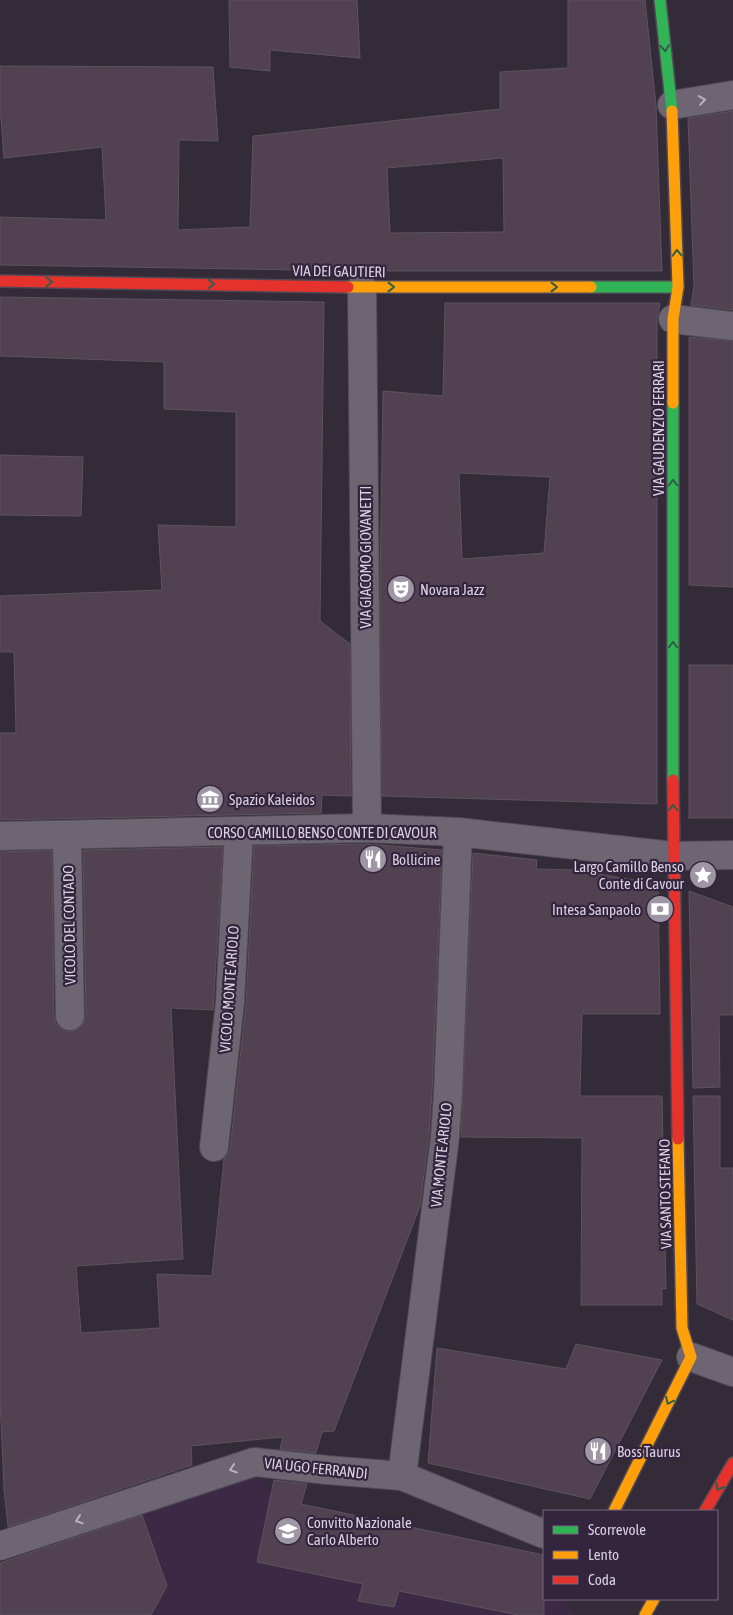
<svg xmlns="http://www.w3.org/2000/svg" width="733" height="1615" font-family="'Asap Condensed',sans-serif">
	<style>
		.built { fill: #3b2945 }
		.building { fill: #514151; stroke: #5d535d; fill-rule: evenodd }
		.lines { fill: none; stroke-linecap: round; stroke-linejoin: round }
		.street-casing { stroke: #504955; stroke-width: 30 }
		.fast-casing { stroke: #504955; stroke-width: 14 }
		.slow-casing { stroke: #504955; stroke-width: 14 }
		.jam-casing { stroke: #504955; stroke-width: 14 }
		.street { stroke: #6d6672; stroke-width: 28 }
		.fast { stroke: #30b455; stroke-width: 11 }
		.slow { stroke: #ff9f0a; stroke-width: 11 }
		.jam { stroke: #e5322d; stroke-width: 11 }
		.oneway { stroke: #325e47 }
		.oneway2 { stroke: #b9b0bf }
		.labels { text-anchor: middle; dominant-baseline: central; stroke-width: 4.5; stroke-linejoin: round; paint-order: stroke }
		.street-label { font-size: 15px; fill: #d9d0e0; stroke: #34253e }
		.poi-label { font-size: 15px; fill: #d9d0e0; stroke: #34253e; text-anchor: start }
	</style>
	<rect width="100%" height="100%" fill="#332b38"/>
	<!-- built -->
	<polygon class="built" points="259,1473 271,1495 305,1491 301,1504 544,1555 544,1599 566,1599 569,1607 576,1615 151,1615 167,1586 139,1507"/>
	<!-- building -->
	<g class="building">
		<polygon points="229,0 357,0 360,58 270,50 270,71 230,67"/>
		<path d="M 568,0 L 645,0 L 656,106 L 662,271 L 362,271 L 0,265 L 0,217 L 106,220 L 102,147 L 4,158 L 1,118 L 0,118 L 0,66 L 213,67 L 218,141 L 179,140 L 178,230 L 250,227 L 253,136 L 500,109 L 500,72 L 568,68 ZM 503,158 L 504,232 L 390,233 L 387,168 Z"/>
		<polygon points="733,111 733,310 691,305 694,286 688,118"/>
		<polygon points="0,297 324,302 320,621 350,644 351,796 322,795 321,813 0,820 0,733 16,733 14,652 0,652 0,596 162,590 158,525 236,527 236,412 164,409 164,362 0,356"/>
		<path d="M 445,303 L 660,303 L 657,319 L 657,804 L 382,796 L 380,583 L 383,391 L 443,396 ZM 459,473 L 550,477 L 544,553 L 462,559 Z"/>
		<polygon points="689,337 733,341 733,587 689,585"/>
		<polygon points="0,455 83,457 81,516 0,515"/>
		<rect x="689" y="665" width="44" height="153"/>
		<polygon points="367,844 442,850 432,1092 429,1135 420,1206 334,1431 322,1432 316,1453 280,1449 283,1437 191,1446 192,1465 8,1527 4,1489 0,1398 0,852 52,850 54,1016 56,1024 62,1029 71,1032 78,1029 83,1024 86,1016 83,850 223,847 213,1010 171,1008 183,1259 76,1266 81,1333 160,1328 157,1274 212,1276 224,1159 227,1156 230,1149 246,1004 254,846"/>
		<polygon points="473,853 537,860 536,869 575,870 658,884 660,1014 582,1014 580,1096 662,1096 666,1289 662,1288 662,1305 581,1305 582,1138 461,1137"/>
		<polygon points="689,891 733,907 733,1015 719,1015 720,1087 693,1088"/>
		<polygon points="693,1096 720,1096 720,1168 733,1168 733,1320 697,1304"/>
		<polygon points="576,1344 662,1360 590,1499 428,1463 437,1348 566,1369"/>
		<polygon points="274,1480 307,1484 301,1504 544,1555 544,1615 518,1615 399,1591 394,1607 358,1601 363,1584 257,1562"/>
		<polygon points="142,1515 167,1586 151,1615 0,1615 0,1563"/>
	</g>
	<g class="lines">
		<!-- street casing -->
		<g class="street-casing">
			<g id="street">
				<polyline points="672,105 733,95"/>
				<polyline points="362,287 367,828"/>
				<polyline points="673,319 733,326"/>
				<polyline points="67,835 70,1016"/>
				<polyline points="0,836 367,828 458,832 673,856 733,855"/>
				<polyline points="214,1147 230,1002 239,831"/>
				<polyline points="691,1357 733,1372"/>
				<polyline points="402,1476 445,1137 448,1093 458,832"/>
				<polyline points="0,1546 254,1462 327,1470 402,1476 544,1534"/>
			</g>
		</g>
		<!-- fast casing -->
		<g class="fast-casing">
			<g id="fast">
				<polyline points="660,0 672,111"/>
				<polyline points="591,287 678,287"/>
				<polyline points="673,403 673,780"/>
			</g>
		</g>
		<!-- slow casing -->
		<g class="slow-casing">
			<g id="slow">
				<polyline points="672,111 678,287 673,319 673,403"/>
				<polyline points="348,287 591,287"/>
				<polyline points="614,1511 691,1357 682,1328 678,1139"/>
				<polyline points="645,1615 654,1599"/>
			</g>
		</g>
		<!-- jam casing -->
		<g class="jam-casing">
			<g id="jam">
				<polyline points="0,281 348,287"/>
				<polyline points="673,780 678,1139"/>
				<polyline points="705,1511 733,1463"/>
			</g>
		</g>
		<!-- street -->
		<use href="#street" class="street"/>
		<!-- fast -->
		<use href="#fast" class="fast"/>
		<!-- slow -->
		<use href="#slow" class="slow"/>
		<!-- jam -->
		<use href="#jam" class="jam"/>
	</g>
	<!-- one-way arrows -->
	<defs><path id="oneway-chevron" d="M-2-3.5L2.5 0L-2 3.5" fill="none" stroke-width="1.6" stroke-linecap="round" stroke-linejoin="round" transform="scale(1.25)"/></defs>
	<g class="oneway">
		<use href="#oneway-chevron" transform="translate(665 48) rotate(84)"/>
		<use href="#oneway-chevron" transform="translate(677 253) rotate(-92)"/>
		<use href="#oneway-chevron" transform="translate(49 282) rotate(1)"/>
		<use href="#oneway-chevron" transform="translate(211 284) rotate(1)"/>
		<use href="#oneway-chevron" transform="translate(391 287)"/>
		<use href="#oneway-chevron" transform="translate(554 287)"/>
		<use href="#oneway-chevron" transform="translate(673 483) rotate(-90)"/>
		<use href="#oneway-chevron" transform="translate(673 645) rotate(-90)"/>
		<use href="#oneway-chevron" transform="translate(673 808) rotate(-90)"/>
		<use href="#oneway-chevron" transform="translate(669 1401) rotate(116)"/>
		<use href="#oneway-chevron" transform="translate(719 1487) rotate(120)"/>
	</g>
	<g class="oneway2">
		<use href="#oneway-chevron" transform="translate(702 100) rotate(-9)"/>
		<use href="#oneway-chevron" transform="translate(233 1469) rotate(162)"/>
		<use href="#oneway-chevron" transform="translate(79 1520) rotate(162)"/>
	</g>
	<!-- icons -->
	<defs>
		<g id="theatre-disc" transform="scale(1.4375)"><circle r="9.5" fill="#9f96a5" stroke="#34253e"/><path d="M-5-5.5Q0-4 5-5.5V0Q5 5 0 6Q-5 5-5 0ZM-3.3-2.5H-1v1.5H-3.3ZM1-2.5H3.3v1.5H1ZM-2.8 1Q0 5.5 2.8 1Z" fill="#fff"/></g>
		<g id="museum-disc" transform="scale(1.4375)"><circle r="9.5" fill="#9f96a5" stroke="#34253e"/><path d="M0-6L6-3V-2H-6V-3ZM-5-1h2V3h-2ZM-1-1h2V3h-2ZM3-1h2V3H3ZM-6 4H6V6H-6Z" fill="#fff"/></g>
		<g id="restaurant-disc" transform="scale(1.4375)"><circle r="9.5" fill="#9f96a5" stroke="#34253e"/><path d="M-5-6h1v4h1v-4h1v4h1v-4h1v5L-1.5 .5V6h-2V.5L-5-1ZM5-6V6H3V1.5H1.5Q1.5-4 5-6Z" fill="#fff"/></g>
		<g id="sight-disc" transform="scale(1.4375)"><circle r="9.5" fill="#9f96a5" stroke="#34253e"/><path d="M0-6L1.8-2.2L6-1.7L2.9 1.2L3.7 5.4L0 3.3L-3.7 5.4L-2.9 1.2L-6-1.7L-1.8-2.2Z" fill="#fff"/></g>
		<g id="bank-disc" transform="scale(1.4375)"><circle r="9.5" fill="#9f96a5" stroke="#34253e"/><path d="M-6-4H6V4H-6ZM0-2.3a2.3 2.3 0 1 0 0 4.6a2.3 2.3 0 1 0 0-4.6Z" fill="#fff"/></g>
		<g id="school-disc" transform="scale(1.4375)"><circle r="9.5" fill="#9f96a5" stroke="#34253e"/><path d="M0-5L7-2L0 1L-7-2ZM-4 1L0 2.5L4 1V4Q0 6-4 4Z" fill="#fff"/></g>
	</defs>
	<g fill-rule="evenodd">
		<use href="#theatre-disc" x="401" y="589"/>
		<use href="#museum-disc" x="210" y="799"/>
		<use href="#restaurant-disc" x="373" y="859"/>
		<use href="#sight-disc" x="703" y="875"/>
		<use href="#bank-disc" x="660" y="909"/>
		<use href="#restaurant-disc" x="598" y="1451"/>
		<use href="#school-disc" x="288" y="1531"/>
	</g>
	<g class="labels">
		<!-- street labels -->
		<g class="street-label">
			<text transform="translate(339 271) rotate(1)">VIA DEI GAUTIERI</text>
			<text transform="translate(658 428) rotate(-90)">VIA GAUDENZIO FERRARI</text>
			<text transform="translate(365 557) rotate(-90)">VIA GIACOMO GIOVANETTI</text>
			<text x="322" y="832">CORSO CAMILLO BENSO CONTE DI CAVOUR</text>
			<text transform="translate(69 925) rotate(-91)">VICOLO DEL CONTADO</text>
			<text transform="translate(229 989) rotate(-86)">VICOLO MONTE ARIOLO</text>
			<text transform="translate(441 1155) rotate(-84)">VIA MONTE ARIOLO</text>
			<text transform="translate(665 1194) rotate(-91)">VIA SANTO STEFANO</text>
			<text transform="translate(316 1468) rotate(6)">VIA UGO FERRANDI</text>
		</g>
		<!-- poi labels -->
		<g class="poi-label">
			<text x="420" y="589">Novara Jazz</text>
			<text x="229" y="799">Spazio Kaleidos</text>
			<text x="392" y="859">Bollicine</text>
			<text x="684" y="866" text-anchor="end">Largo Camillo Benso<tspan x="684" dy="17">Conte di Cavour</tspan></text>
			<text x="641" y="909" text-anchor="end">Intesa Sanpaolo</text>
			<text x="617" y="1451">Boss Taurus</text>
			<text x="307" y="1522">Convitto Nazionale<tspan x="307" dy="17">Carlo Alberto</tspan></text>
		</g>
	</g>
	<!-- legend -->
	<rect x="543" y="1510" width="175" height="90" fill="#34253e" stroke="#76697f"/>
	<rect x="553" y="1526" width="25" height="8" fill="#30b455" stroke="#76697f"/>
	<text x="588" y="1535" font-size="15" fill="#d9d0e0">Scorrevole</text>
	<rect x="553" y="1551" width="25" height="8" fill="#ff9f0a" stroke="#76697f"/>
	<text x="588" y="1560" font-size="15" fill="#d9d0e0">Lento</text>
	<rect x="553" y="1576" width="25" height="8" fill="#e5322d" stroke="#76697f"/>
	<text x="588" y="1585" font-size="15" fill="#d9d0e0">Coda</text>
</svg>
